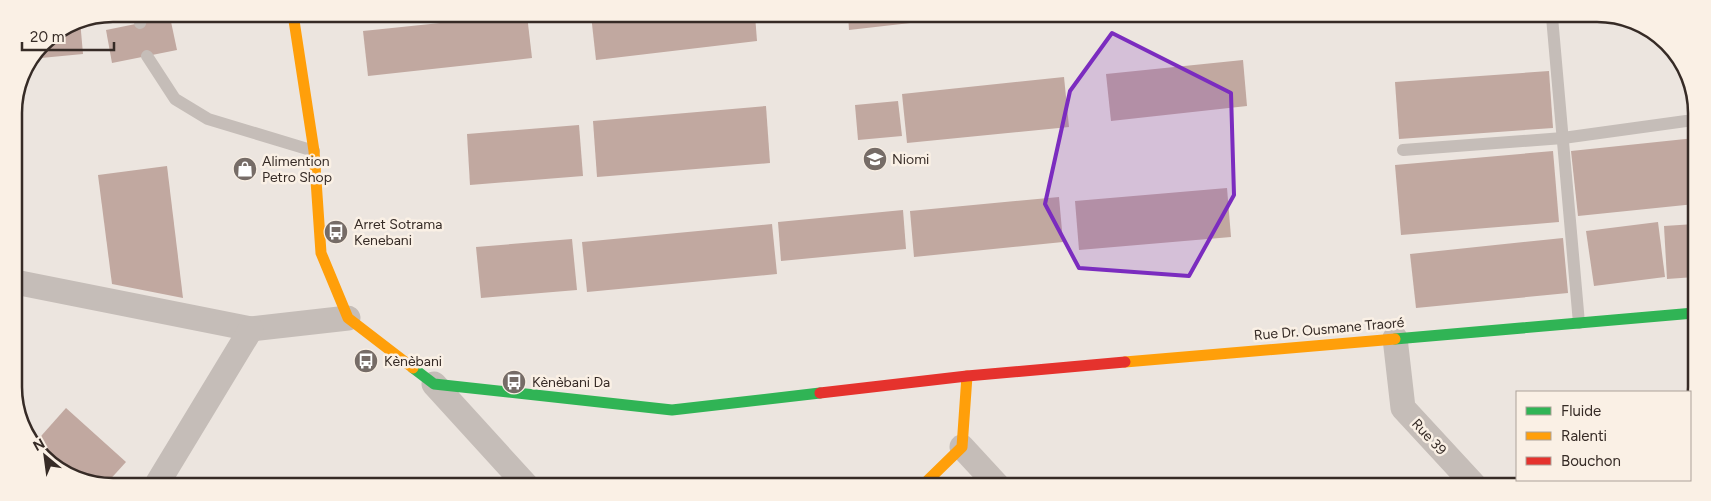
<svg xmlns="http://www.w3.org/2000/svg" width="1711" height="501" font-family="Figtree,sans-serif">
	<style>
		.building { fill: #c1a8a0 }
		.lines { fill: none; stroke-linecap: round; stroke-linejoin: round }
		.lane { stroke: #c5bdb8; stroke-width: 12 }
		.street { stroke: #c5bdb8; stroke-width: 25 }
		.fast { stroke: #30b455; stroke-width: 11 }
		.slow { stroke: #ff9f0a; stroke-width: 11 }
		.jam { stroke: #e5322d; stroke-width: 11 }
		.marked { fill: #7b2cbf; fill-opacity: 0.2; stroke: #7b2cbf; stroke-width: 4; stroke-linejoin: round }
		.labels { text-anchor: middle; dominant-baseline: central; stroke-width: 5; stroke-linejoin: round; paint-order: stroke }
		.poi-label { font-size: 14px; fill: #362b26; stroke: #faf0e5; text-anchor: start }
		.street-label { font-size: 14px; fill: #362b26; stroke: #faf0e5 }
		.rim { fill: none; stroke: #362b26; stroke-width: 2.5 }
	</style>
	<rect width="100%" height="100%" fill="#ece5df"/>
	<!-- building -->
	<g class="building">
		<polygon points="517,15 527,15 532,58 368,76 363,31"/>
		<polygon points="591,15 755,15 757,41 596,60"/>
		<polygon points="848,15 963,16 963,17 849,30"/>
		<polygon points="170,17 177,50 112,63 106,30"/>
		<polygon points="80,20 83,54 41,58 41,47 43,43 76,21"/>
		<polygon points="1243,60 1247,106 1111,121 1106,74"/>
		<polygon points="1549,71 1553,128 1399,139 1395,82"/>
		<polygon points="1064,77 1069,127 907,143 902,94"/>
		<polygon points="898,101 902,136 858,140 855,105"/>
		<polygon points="766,106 770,163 597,177 593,121"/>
		<polygon points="579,125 583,176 470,185 467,134"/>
		<polygon points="1695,138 1695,204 1578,216 1571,151"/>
		<polygon points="1553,151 1559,222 1401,235 1395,165"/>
		<polygon points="167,166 183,298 112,284 98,175"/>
		<polygon points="1227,188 1231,237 1079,250 1075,201"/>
		<polygon points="1059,197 1063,242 914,257 910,211"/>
		<polygon points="903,210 906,249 781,261 778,222"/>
		<polygon points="1658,222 1665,277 1594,286 1586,231"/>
		<polygon points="772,224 777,274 587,292 582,242"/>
		<polygon points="1695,224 1695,277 1667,279 1664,226"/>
		<polygon points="1563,238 1568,293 1416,308 1410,254"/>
		<polygon points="572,239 577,290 481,298 476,247"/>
		<polygon points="66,408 126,462 106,484 88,484 39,453 34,444"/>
	</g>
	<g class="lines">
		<!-- lane -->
		<g class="lane">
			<polyline points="1552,17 1579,323"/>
			<polyline points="140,23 143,14"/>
			<polyline points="147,56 175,99 208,119 314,151"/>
			<polyline points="1403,150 1563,138 1686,121"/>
		</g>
		<!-- street -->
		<g class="street">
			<polyline points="15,282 251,329 348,318"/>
			<polyline points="1395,338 1403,408 1476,487"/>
			<polyline points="434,384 526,485"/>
			<polyline points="962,447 998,486"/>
			<polyline points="157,484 251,329"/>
		</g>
		<!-- fast -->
		<g class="fast">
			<polyline points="1395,339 1694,313"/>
			<polyline points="413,368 434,384 672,410 820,393"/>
		</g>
		<!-- slow -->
		<g class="slow">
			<polyline points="293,14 314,151 321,253 348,318 413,368"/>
			<polyline points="1125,362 1395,339"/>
			<polyline points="922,486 962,447 967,376"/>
		</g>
		<!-- jam -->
		<polyline class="jam" points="820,393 967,376 1125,362"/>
	</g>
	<!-- marked area -->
	<path class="marked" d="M 1112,33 L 1231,93 L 1234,195 L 1189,276 L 1079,268 L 1045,204 L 1070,91 Z"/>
	<!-- icons -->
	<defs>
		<g id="school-disc" transform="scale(1.25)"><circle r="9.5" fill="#766c67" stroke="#faf0e5"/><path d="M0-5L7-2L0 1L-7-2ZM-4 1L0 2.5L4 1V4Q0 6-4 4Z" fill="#fff"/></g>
		<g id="shop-disc" transform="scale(1.25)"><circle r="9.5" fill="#766c67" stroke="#faf0e5"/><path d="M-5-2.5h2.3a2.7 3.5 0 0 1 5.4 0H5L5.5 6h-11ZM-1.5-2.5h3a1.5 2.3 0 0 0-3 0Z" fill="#fff"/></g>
		<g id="bus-disc" transform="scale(1.25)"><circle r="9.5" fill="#766c67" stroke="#faf0e5"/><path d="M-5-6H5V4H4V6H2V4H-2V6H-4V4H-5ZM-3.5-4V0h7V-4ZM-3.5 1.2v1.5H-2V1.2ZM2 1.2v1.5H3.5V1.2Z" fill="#fff"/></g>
	</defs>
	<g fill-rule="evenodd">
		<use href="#school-disc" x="875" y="159"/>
		<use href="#shop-disc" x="245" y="169"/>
		<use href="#bus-disc" x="336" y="232"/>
		<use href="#bus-disc" x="366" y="361"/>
		<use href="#bus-disc" x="514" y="382"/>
	</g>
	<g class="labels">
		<!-- poi labels -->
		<g class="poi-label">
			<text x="892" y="159">Niomi</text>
			<text x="262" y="161">Alimention<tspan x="262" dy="16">Petro Shop</tspan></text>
			<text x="354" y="224">Arret Sotrama<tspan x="354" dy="16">Kenebani</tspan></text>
			<text x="384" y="361">Kènèbani</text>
			<text x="532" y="382">Kènèbani Da</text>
		</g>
		<!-- street labels -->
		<g class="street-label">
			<text transform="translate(1329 329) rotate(-5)">Rue Dr. Ousmane Traoré</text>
			<text transform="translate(1429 437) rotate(47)">Rue 39</text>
		</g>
	</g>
	<!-- crop -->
	<path d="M0 0H1711V501H0ZM113 22H1597A91 91 0 0 1 1688 113V387A91 91 0 0 1 1597 478H113A91 91 0 0 1 22 387V113A91 91 0 0 1 113 22Z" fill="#faf0e5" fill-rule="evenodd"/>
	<path class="rim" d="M113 22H1597A91 91 0 0 1 1688 113V387A91 91 0 0 1 1597 478H113A91 91 0 0 1 22 387V113A91 91 0 0 1 113 22Z"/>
	<!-- legend -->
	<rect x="1516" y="391" width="175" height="90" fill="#faf0e5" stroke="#aca199"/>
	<rect x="1526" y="407" width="25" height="8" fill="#30b455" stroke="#aca199"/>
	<text x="1561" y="416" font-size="15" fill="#362b26">Fluide</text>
	<rect x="1526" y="432" width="25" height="8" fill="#ff9f0a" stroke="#aca199"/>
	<text x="1561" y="441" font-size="15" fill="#362b26">Ralenti</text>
	<rect x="1526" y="457" width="25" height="8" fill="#e5322d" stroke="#aca199"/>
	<text x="1561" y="466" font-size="15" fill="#362b26">Bouchon</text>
	<!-- north arrow -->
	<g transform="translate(45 456) rotate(331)" stroke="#faf0e5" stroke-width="4" paint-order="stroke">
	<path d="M0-4L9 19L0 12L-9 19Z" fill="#362b26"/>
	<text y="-8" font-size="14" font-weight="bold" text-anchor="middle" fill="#362b26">N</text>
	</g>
	<!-- scale -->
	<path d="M22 42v8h92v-8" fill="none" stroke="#362b26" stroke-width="2.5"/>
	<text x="30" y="42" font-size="15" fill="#362b26" stroke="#faf0e5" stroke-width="4" paint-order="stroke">20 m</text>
</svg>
